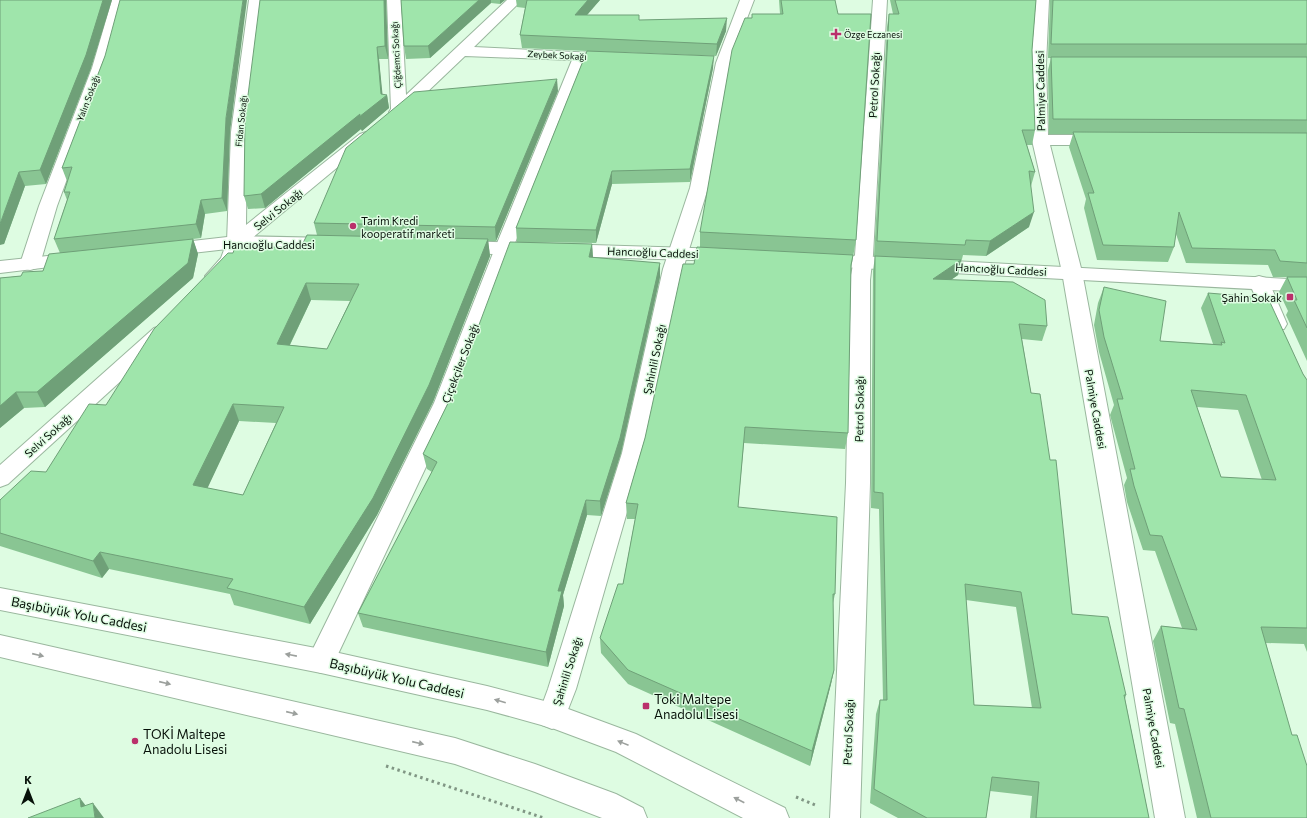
<svg xmlns="http://www.w3.org/2000/svg" width="1307" height="818" font-family="Commissioner,sans-serif">
	<style>
		.lines { fill: none; stroke-linecap: round; stroke-linejoin: round }
		.minor-casing { stroke: #9ab79e; stroke-width: 2 }
		.tertiary-casing { stroke: #9ab79e; stroke-width: 2 }
		.secondary-casing { stroke: #9ab79e; stroke-width: 2 }
		.path { stroke: #809684; stroke-width: 3; stroke-dasharray: 2.5 3.5; stroke-linecap: butt }
		.minor { fill: #fff; fill-rule: evenodd }
		.tertiary { fill: #fff; fill-rule: evenodd }
		.secondary { fill: #fff; fill-rule: evenodd }
		.wall { fill: #89c593; fill-rule: evenodd }
		.shaded-wall { fill: #6fa078 }
		.building { fill: #9fe5ab; stroke: #6fa078; fill-rule: evenodd }
		.oneway { fill: #9ca09d }
		.poi-dot { fill: #ba306b; stroke: #defce2; stroke-width: 1.5 }
		.labels { text-anchor: middle; dominant-baseline: central; stroke-width: 3; stroke-linejoin: round; paint-order: stroke }
		.far-poi-label { font-size: 9px; fill: #071109; stroke: #defce2; text-anchor: start }
		.far-street-label { font-size: 9px; fill: #071109; stroke: #defce2 }
		.street-label { font-size: 11px; fill: #071109; stroke: #defce2 }
		.poi-label { font-size: 11px; fill: #071109; stroke: #defce2; text-anchor: start }
		.near-street-label { font-size: 13px; fill: #071109; stroke: #defce2 }
		.near-poi-label { font-size: 13px; fill: #071109; stroke: #defce2; text-anchor: start }
	</style>
	<rect width="100%" height="100%" fill="#defce2"/>
	<g class="lines">
		<!-- minor casing -->
		<g class="minor-casing">
			<g id="minor">
				<polygon points="112,0 126,0 108,68 57,206 40,264 37,268 30,270 23,268 20,264 39,206 92,68"/>
				<path d="M 249,0 L 263,0 L 247,132 L 246,225 L 360,134 L 366,132 L 372,134 L 374,137 L 245,244 C 239,260 228,285 208,280 L 205,276 L 221,258 L 227,242 L 231,132 Z"/>
				<polygon points="387,0 401,0 406,95 507,0 522,0 474,47 595,53 600,54 602,57 600,60 587,61 513,248 456,403 331,669 321,673 311,669 307,661 434,403 495,248 572,60 465,56 403,115 397,117 391,115 389,112 391,109"/>
				<polygon points="740,0 754,0 730,63 708,188 683,269 644,453 576,689 562,725 552,729 542,725 538,716 548,689 622,453 663,269 690,188 716,63"/>
				<polygon points="873,0 887,0 873,255 870,280 870,483 860,818 830,818 846,483 850,280 855,255"/>
				<polygon points="1035,0 1049,0 1046,64 1048,135 1102,135 1108,136 1110,140 1108,144 1102,145 1050,145 1082,272 1185,818 1155,818 1062,272 1032,140 1030,64"/>
				<polygon points="1259,276 1266,278 1269,282 1287,324 1284,329 1277,330 1270,329 1267,324 1249,282 1252,278"/>
				<polygon points="161,326 168,328 171,333 168,338 8,484 0,487 0,465 154,328"/>
			</g>
		</g>
		<!-- tertiary casing -->
		<g class="tertiary-casing">
			<g id="tertiary">
				<polygon points="236,236 332,238 339,240 341,244 339,248 332,250 236,248 166,256 159,254 157,250 159,246 166,244"/>
				<polygon points="460,241 725,249 732,251 734,255 732,259 725,261 460,253 453,251 451,247 453,243"/>
				<polygon points="76,253 83,255 85,259 83,263 0,273 0,261"/>
				<polygon points="822,254 1307,280 1307,292 822,266 815,264 813,260 815,256"/>
			</g>
		</g>
		<!-- secondary casing -->
		<g class="secondary-casing">
			<g id="secondary">
				<polygon points="0,588 321,649 487,686 552,703 636,734 785,808 789,818 743,818 616,752 552,728 487,710 321,673 0,610"/>
				<polygon points="0,635 455,738 535,764 616,794 643,808 647,818 602,818 535,792 455,764 0,657"/>
			</g>
		</g>
		<!-- path -->
		<g class="path">
			<polyline points="386,766 544,818"/>
			<polyline points="796,797 815,805"/>
		</g>
		<!-- minor -->
		<use href="#minor" class="minor"/>
		<!-- tertiary -->
		<use href="#tertiary" class="tertiary"/>
		<!-- secondary -->
		<use href="#secondary" class="secondary"/>
	</g>
	<!-- wall -->
	<g class="wall">
		<polygon points="0,0 91,68 46,184 25,186 4,244"/>
		<polygon points="260,0 386,0 388,59 379,59 382,95 387,95 389,108 362,131 361,129 265,208 248,209 244,196"/>
		<polygon points="401,0 505,0 500,4 491,3 430,58 406,59 404,46"/>
		<polygon points="516,0 600,0 586,15 639,20 726,31 716,56 616,52 713,68 690,182 612,184 596,243 517,242 516,228 587,51 522,48 520,35 525,8 517,7"/>
		<polygon points="779,0 835,0 856,240 851,269 848,433 845,449 744,443 738,507 835,594 833,603 834,670 831,684 810,766 628,684 601,653 600,638 623,584 635,519 627,519 626,503 645,438 694,264 700,247 700,232 780,14"/>
		<path d="M 890,0 L 1036,0 L 1032,50 L 1035,130 L 1032,145 L 1027,145 L 1035,172 L 1031,186 L 1029,227 L 986,256 L 963,255 L 958,275 L 951,280 L 1047,326 L 1042,341 L 1022,339 L 1031,393 L 1072,614 L 1126,695 L 1125,699 L 1149,818 L 1030,818 L 1032,796 L 990,791 L 986,818 L 898,818 L 870,803 L 876,714 L 880,700 L 883,700 L 879,509 L 871,508 L 873,271 L 875,256 L 918,258 L 874,256 L 887,27 L 889,14 L 893,14 ZM 966,600 L 1016,607 L 1032,708 L 974,705 Z"/>
		<polygon points="1050,0 1307,0 1307,361 1286,315 1288,311 1279,292 1287,277 1273,277 1268,265 1186,263 1176,234 1174,247 1168,262 1097,260 1084,208 1086,199 1069,147 1073,134 1049,134 1048,70 1051,58 1048,58"/>
		<polygon points="105,56 230,132 227,211 205,214 201,238 193,239 198,254 193,278 45,407 24,408 0,428 0,278 21,276 43,271 60,253 54,239 67,200 64,192 67,181 62,168"/>
		<path d="M 558,91 L 496,241 L 488,241 L 490,256 L 433,402 L 377,515 L 310,624 L 234,605 L 230,594 L 109,569 L 102,578 L 0,546 L 0,500 L 46,472 L 106,405 L 317,235 L 314,223 ZM 311,300 L 350,301 L 327,349 L 290,345 ZM 239,421 L 276,423 L 243,495 L 207,488 Z"/>
		<polygon points="592,244 593,258 660,263 660,277 621,453 601,516 587,515 563,595 564,606 548,667 363,627 358,613 432,472 427,469 423,454 455,389"/>
		<path d="M 1104,287 L 1160,341 L 1213,344 L 1201,308 L 1208,293 L 1303,374 L 1307,380 L 1307,652 L 1304,644 L 1266,643 L 1307,818 L 1197,818 L 1175,724 L 1170,723 L 1153,641 L 1161,626 L 1182,628 L 1155,551 L 1143,550 L 1127,502 L 1124,485 L 1127,478 L 1110,415 L 1114,405 L 1099,352 L 1094,325 L 1098,303 ZM 1197,407 L 1238,410 L 1262,480 L 1221,477 Z"/>
	</g>
	<!-- shaded-wall -->
	<g class="shaded-wall">
		<polygon points="103,0 112,0 91,68 46,184 40,170"/>
		<polygon points="243,0 247,0 230,132 227,211 222,198 226,118"/>
		<polygon points="384,0 386,0 388,59 385,46"/>
		<polygon points="479,0 491,0 491,3 430,58 428,46"/>
		<polygon points="500,0 505,0 500,4"/>
		<polygon points="588,0 600,0 576,28 575,15"/>
		<polygon points="727,18 726,31 716,56 717,44"/>
		<polygon points="377,47 379,59 383,99 387,95 389,108 362,131 361,129 265,208 261,194 381,94"/>
		<polygon points="714,56 713,68 690,182 690,169"/>
		<polygon points="557,79 558,91 496,241 495,227"/>
		<polygon points="612,171 612,184 596,243 596,230"/>
		<polygon points="19,172 25,186 4,244 0,245 0,224"/>
		<polygon points="201,200 205,214 201,238 196,224"/>
		<polygon points="1034,212 1029,227 986,256 990,241"/>
		<polygon points="193,239 198,254 193,278 45,407 37,392"/>
		<polygon points="488,239 490,256 433,402 377,515 310,624 304,607"/>
		<polygon points="592,244 593,258 589,257"/>
		<polygon points="961,260 958,275 930,294 933,279"/>
		<polygon points="660,263 660,277 621,453 601,516 600,501"/>
		<polygon points="306,283 311,300 282,361 277,344"/>
		<polygon points="16,392 24,408 0,428 0,406"/>
		<polygon points="233,404 239,421 201,502 193,485"/>
		<polygon points="586,500 587,515 563,595 564,606 548,667 546,652 558,591"/>
		<polygon points="100,552 109,569 102,578 93,561"/>
		<polygon points="834,670 831,684 810,766 812,751"/>
		<polygon points="80,798 95,818 93,803 104,818 89,818 81,807"/>
	</g>
	<!-- building -->
	<g class="building">
		<polygon points="0,0 103,0 86,55 40,170 19,172 0,224"/>
		<polygon points="120,0 243,0 226,118 222,198 201,200 196,224 54,239 70,192 64,192 72,167 62,168 105,56"/>
		<polygon points="260,0 384,0 385,46 377,47 381,94 387,95 359,117 360,114 261,194 244,196 245,119"/>
		<polygon points="401,0 479,0 428,46 404,46"/>
		<polygon points="527,0 588,0 575,15 639,15 639,20 727,18 717,44 520,35"/>
		<polygon points="781,0 835,0 838,14 871,14 856,240 700,232 732,50 745,18 752,18 752,14 783,14"/>
		<polygon points="895,0 1036,0 1032,50 1035,130 1022,130 1035,172 1029,171 1034,212 990,241 966,240 965,245 877,241 889,14 899,14"/>
		<polygon points="1053,0 1307,0 1307,44 1051,44"/>
		<polygon points="587,51 714,56 690,169 612,171 596,230 516,228"/>
		<polygon points="1051,57 1307,57 1307,120 1053,119"/>
		<polygon points="557,79 495,227 314,223 346,148 414,92"/>
		<polygon points="1073,132 1307,133 1307,263 1280,261 1275,250 1192,248 1179,212 1174,247 1103,245 1088,193 1094,193"/>
		<path d="M 307,235 L 488,239 L 429,385 L 373,498 L 304,607 L 227,588 L 233,579 L 100,552 L 93,561 L 0,533 L 0,500 L 31,471 L 46,472 L 89,404 L 106,405 L 154,329 L 228,253 L 233,253 L 235,247 L 301,247 ZM 306,283 L 359,284 L 327,349 L 277,344 ZM 233,404 L 284,407 L 243,495 L 193,485 Z"/>
		<polygon points="193,239 188,263 37,392 16,392 0,406 0,278 21,276 23,272 43,271 49,254"/>
		<polygon points="510,242 592,244 589,257 660,263 620,438 600,501 586,500 558,591 562,591 546,652 358,613 437,462 423,454 455,389"/>
		<polygon points="697,247 853,255 851,265 848,433 745,427 738,507 837,517 835,594 833,594 834,670 812,751 628,670 600,638 618,584 623,584 638,504 626,503 645,438 683,264 694,264"/>
		<path d="M 875,256 L 961,260 L 933,279 L 1013,282 L 1045,300 L 1047,326 L 1019,324 L 1031,393 L 1040,394 L 1050,460 L 1056,460 L 1072,614 L 1108,617 L 1126,695 L 1124,695 L 1149,818 L 1036,818 L 1039,782 L 992,777 L 986,818 L 927,818 L 874,789 L 880,700 L 887,700 L 883,493 L 874,492 ZM 965,584 L 1021,592 L 1041,708 L 974,705 Z"/>
		<polygon points="1287,277 1307,277 1307,328 1294,300 1297,300"/>
		<path d="M 1104,287 L 1166,301 L 1160,341 L 1222,345 L 1221,342 L 1225,343 L 1208,293 L 1268,298 L 1303,374 L 1307,380 L 1307,628 L 1261,627 L 1292,735 L 1297,735 L 1307,766 L 1307,818 L 1211,818 L 1184,709 L 1179,708 L 1161,626 L 1197,630 L 1162,536 L 1150,535 L 1134,486 L 1130,469 L 1135,469 L 1117,399 L 1123,399 L 1104,337 L 1099,310 ZM 1191,390 L 1246,395 L 1276,480 L 1221,477 Z"/>
		<polygon points="80,798 81,807 93,803 95,818 28,818"/>
	</g>
	<!-- one-way arrows -->
	<defs><path id="oneway-solid" d="M-6-.8H1V-3.2L6.5 0L1 3.2V.8H-6Z"/></defs>
	<g class="oneway">
		<use href="#oneway-solid" transform="translate(38 655) rotate(13)"/>
		<use href="#oneway-solid" transform="translate(291 655) rotate(-169)"/>
		<use href="#oneway-solid" transform="translate(165 683) rotate(13)"/>
		<use href="#oneway-solid" transform="translate(500 701) rotate(-164)"/>
		<use href="#oneway-solid" transform="translate(292 713) rotate(13)"/>
		<use href="#oneway-solid" transform="translate(418 743) rotate(13)"/>
		<use href="#oneway-solid" transform="translate(623 743) rotate(-158)"/>
		<use href="#oneway-solid" transform="translate(739 800) rotate(-153)"/>
	</g>
	<!-- markers -->
	<g class="poi-dot">
		<path d="M834 28h4v4h4v4h-4v4h-4v-4h-4v-4h4z"/>
		<circle cx="353" cy="226" r="4"/>
		<rect x="1286" y="293" width="8" height="8" rx="2"/>
		<rect x="642" y="702" width="8" height="8" rx="2"/>
		<circle cx="135" cy="741" r="4"/>
	</g>
	<g class="labels">
		<!-- far-poi labels -->
		<g class="far-poi-label">
			<text x="844" y="34">Özge Eczanesi</text>
		</g>
		<!-- far-street labels -->
		<g class="far-street-label">
			<text transform="translate(396 55) rotate(-93)">Çiğdemci Sokağı</text>
			<text transform="translate(557 55) rotate(3)">Zeybek Sokağı</text>
			<text transform="translate(88 98) rotate(-69)">Yalın Sokağı</text>
			<text transform="translate(241 121) rotate(-84)">Fidan Sokağı</text>
		</g>
		<!-- street labels -->
		<g class="street-label">
			<text transform="translate(874 85) rotate(-87)">Petrol Sokağı</text>
			<text transform="translate(1040 91) rotate(-91)">Palmiye Caddesi</text>
			<text transform="translate(278 209) rotate(-39)">Selvi Sokağı</text>
			<text x="269" y="244">Hancıoğlu Caddesi</text>
			<text transform="translate(653 252) rotate(2)">Hancıoğlu Caddesi</text>
			<text transform="translate(1001 269) rotate(3)">Hancıoğlu Caddesi</text>
			<text transform="translate(654 359) rotate(-78)">Şahinlil Sokağı</text>
			<text transform="translate(460 363) rotate(-69)">Çiçekçiler Sokağı</text>
			<text transform="translate(859 409) rotate(-89)">Petrol Sokağı</text>
			<text transform="translate(1096 409) rotate(80)">Palmiye Caddesi</text>
			<text transform="translate(48 435) rotate(-42)">Selvi Sokağı</text>
			<text transform="translate(567 671) rotate(-72)">Şahinlil Sokağı</text>
			<text transform="translate(1154 728) rotate(80)">Palmiye Caddesi</text>
			<text transform="translate(848 732) rotate(-88)">Petrol Sokağı</text>
		</g>
		<!-- poi labels -->
		<g class="poi-label">
			<text x="361" y="220">Tarim Kredi<tspan x="361" dy="13">kooperatif marketi</tspan></text>
			<text x="1282" y="297" text-anchor="end">Şahin Sokak</text>
		</g>
		<!-- near-street labels -->
		<g class="near-street-label">
			<text transform="translate(79 614) rotate(11)">Başıbüyük Yolu Caddesi</text>
			<text transform="translate(397 678) rotate(13)">Başıbüyük Yolu Caddesi</text>
		</g>
		<!-- near-poi labels -->
		<g class="near-poi-label">
			<text x="654" y="699">Toki Maltepe<tspan x="654" dy="15">Anadolu Lisesi</tspan></text>
			<text x="143" y="734">TOKİ Maltepe<tspan x="143" dy="15">Anadolu Lisesi</tspan></text>
		</g>
	</g>
	<!-- north arrow -->
	<g transform="translate(28 790)" stroke="#defce2" stroke-width="3" paint-order="stroke">
	<path d="M0-3L7 15L0 10L-7 15Z" fill="#071109"/>
	<text y="-6" font-size="11" font-weight="bold" text-anchor="middle" fill="#071109">K</text>
	</g>
</svg>
